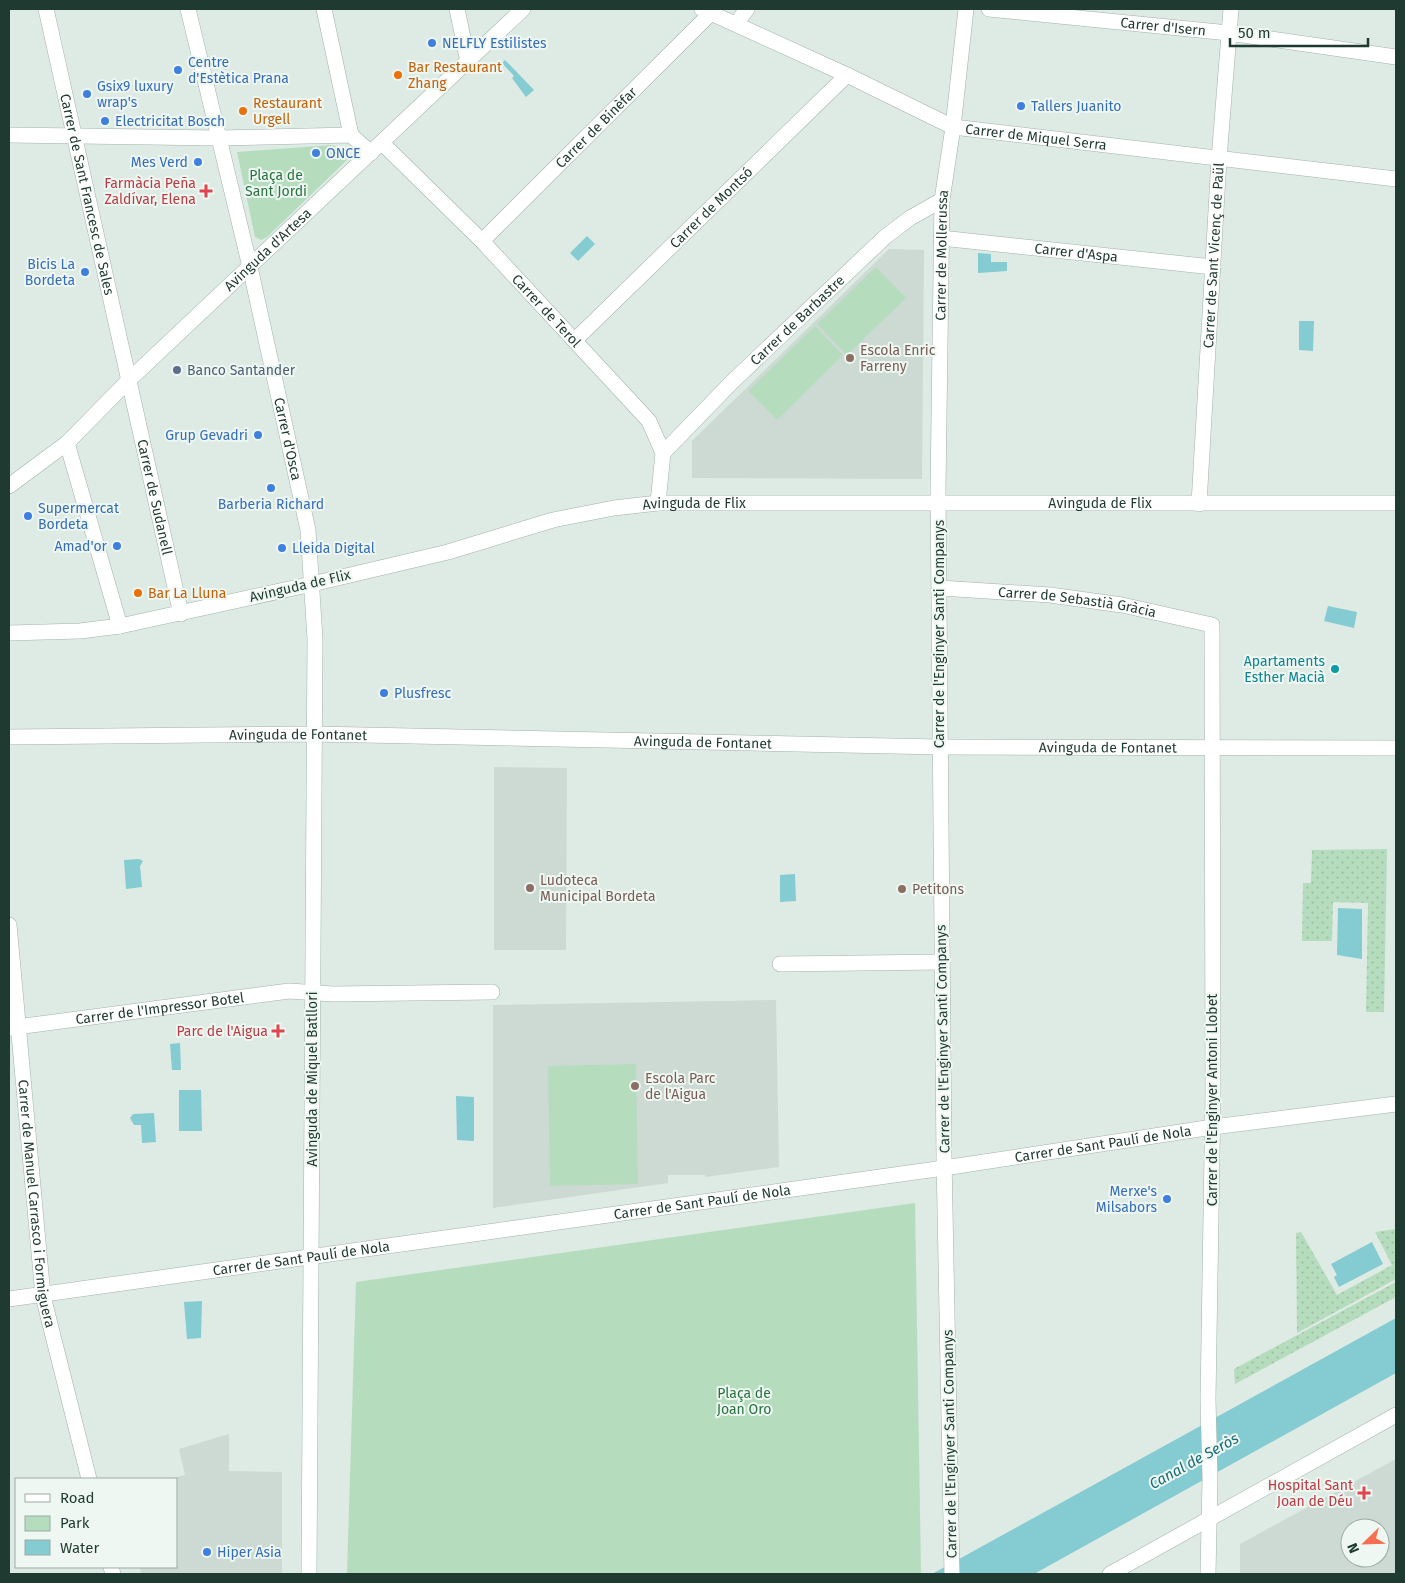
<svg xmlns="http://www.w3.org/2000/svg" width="1405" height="1583" font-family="'Fira Sans',sans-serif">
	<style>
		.built { fill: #ccdad3; fill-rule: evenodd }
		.grass { fill: url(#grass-dots) }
		.park { fill: #b6dcbe }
		.water { fill: #84cbd2 }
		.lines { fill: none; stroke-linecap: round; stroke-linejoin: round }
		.minor-casing { stroke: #a1b2ab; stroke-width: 16 }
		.tertiary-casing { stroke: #a1b2ab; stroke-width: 16 }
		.secondary-casing { stroke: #9db6ab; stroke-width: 16 }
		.minor { stroke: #fff; stroke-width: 15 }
		.tertiary { stroke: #fff; stroke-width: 15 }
		.secondary { stroke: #fff; stroke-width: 15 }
		.shop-dot { fill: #3f7fe0; stroke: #eef7f2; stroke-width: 2 }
		.food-dot { fill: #e8710a; stroke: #eef7f2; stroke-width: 2 }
		.health-dot { fill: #e0444e; stroke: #eef7f2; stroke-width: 2 }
		.education-dot { fill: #8d6e63; stroke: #eef7f2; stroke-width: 2 }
		.service-dot { fill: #5c6f8a; stroke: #eef7f2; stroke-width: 2 }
		.culture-dot { fill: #0f9aa8; stroke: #eef7f2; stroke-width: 2 }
		.labels { text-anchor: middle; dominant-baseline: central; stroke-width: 4; stroke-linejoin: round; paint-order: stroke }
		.street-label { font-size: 14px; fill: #1f3a31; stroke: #eef7f2 }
		.shop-label { font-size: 14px; fill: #366cbe; stroke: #eef7f2; text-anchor: start }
		.food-label { font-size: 14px; fill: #c56008; stroke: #eef7f2; text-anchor: start }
		.park-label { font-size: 14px; fill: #297240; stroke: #eef7f2 }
		.health-label { font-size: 14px; fill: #be3a42; stroke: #eef7f2; text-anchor: end }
		.education-label { font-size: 14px; fill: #785e54; stroke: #eef7f2; text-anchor: start }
		.service-label { font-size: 14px; fill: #4e5e75; stroke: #eef7f2; text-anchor: start }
		.culture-label { font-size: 14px; fill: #0d838f; stroke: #eef7f2; text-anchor: end }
		.water-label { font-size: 15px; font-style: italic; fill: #186d77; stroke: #eef7f2 }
	</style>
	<defs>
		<pattern id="grass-dots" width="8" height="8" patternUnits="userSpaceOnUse" patternTransform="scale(1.25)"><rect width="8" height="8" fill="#b6dcbe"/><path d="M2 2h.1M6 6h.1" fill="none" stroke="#9cbea4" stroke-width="1.8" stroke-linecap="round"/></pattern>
	</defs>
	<rect width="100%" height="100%" fill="#deeae4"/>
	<!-- built -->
	<g class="built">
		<polygon points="889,249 924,250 922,479 692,478 692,441"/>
		<polygon points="494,767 567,768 566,950 494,950"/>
		<polygon points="776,1000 779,1167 705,1177 705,1175 668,1175 668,1183 493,1208 493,1005"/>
		<polygon points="229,1434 229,1471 282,1472 282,1574 141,1574 140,1567 176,1567 176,1479 169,1479 185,1475 179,1449"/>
		<path d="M 1396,1459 L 1396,1574 L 1240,1574 L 1240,1544 ZM 1350,1528 L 1380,1528 L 1380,1558 L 1350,1558 Z"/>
	</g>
	<!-- grass -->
	<g class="grass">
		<polygon points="1387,849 1384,1012 1366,1012 1368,903 1333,902 1332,941 1302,941 1303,883 1311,883 1312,850"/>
		<polygon points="1396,1229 1396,1279 1297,1333 1296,1233 1301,1232 1337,1295 1392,1265 1375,1232"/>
		<polygon points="1396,1282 1396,1297 1235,1384 1234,1369"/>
	</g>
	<!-- park -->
	<g class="park">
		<polygon points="332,145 348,151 347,160 267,237 261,240 255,237 237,152"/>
		<polygon points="876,267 906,298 847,355 817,324"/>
		<polygon points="815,326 843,355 777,420 748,391"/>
		<polygon points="636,1064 638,1184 550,1186 548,1066"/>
		<polygon points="915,1203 921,1574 347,1574 356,1282"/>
	</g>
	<!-- water -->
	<g class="water">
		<polygon points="505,60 534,90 526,97 512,78 514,76 502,63"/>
		<polygon points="587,236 595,244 578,261 570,253"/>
		<polygon points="978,253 991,254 991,262 1007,262 1007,271 978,273"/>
		<polygon points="1299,321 1314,321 1313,351 1299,350"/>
		<polygon points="1328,606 1357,612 1354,628 1324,621"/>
		<polygon points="139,859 143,861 140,866 142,887 126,889 124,860"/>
		<polygon points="795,874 796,901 780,902 780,875"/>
		<polygon points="1338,908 1362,909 1362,959 1337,955"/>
		<polygon points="180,1043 181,1070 172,1070 170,1044"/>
		<polygon points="179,1090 201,1090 202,1131 179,1131"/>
		<polygon points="456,1096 474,1097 474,1141 457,1140"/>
		<polygon points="154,1113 156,1142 142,1143 141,1125 134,1125 130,1118 133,1114"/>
		<polygon points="1372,1242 1383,1264 1339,1287 1334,1277 1337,1275 1331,1264"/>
		<polygon points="202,1301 201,1338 187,1339 184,1302"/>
		<polygon points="1396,1318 1396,1373 1034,1574 932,1574"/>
	</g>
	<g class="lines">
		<!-- minor casing -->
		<g class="minor-casing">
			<g id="minor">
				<path id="s1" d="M 46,9 L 181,614"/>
				<polyline points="188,9 250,267"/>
				<polyline points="324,9 351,135"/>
				<polyline points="457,9 468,62"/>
				<path id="s2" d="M 702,9 L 847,75 L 953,127 L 1396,179"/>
				<path id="s3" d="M 989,9 L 1229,33 L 1396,57"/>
				<polyline points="736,24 747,9"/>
				<polyline points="9,135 218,138 351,135 371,153"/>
				<path id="s4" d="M 382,143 L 482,241 L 649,421 L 663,453 L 658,503"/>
				<path id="s5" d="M 941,238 L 1213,267"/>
				<path id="s6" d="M 482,241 L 711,13"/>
				<path id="s7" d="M 575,340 L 847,75"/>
				<polyline points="67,443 120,626"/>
				<path id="s8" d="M 663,453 L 732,382 L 885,237 L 910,218 L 942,200"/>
				<path id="s9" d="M 1199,504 L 1219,159 L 1231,9"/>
				<path id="s10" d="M 940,588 L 1050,595 L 1122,605 L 1212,625 L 1213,1093 L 1208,1399 L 1210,1478 L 1208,1574"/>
				<path id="s11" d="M 9,737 L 314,734 L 939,747 L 1396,748"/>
				<path id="s12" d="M 9,925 L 43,1296 L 89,1479"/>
				<polyline points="780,964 942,962"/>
				<path id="s13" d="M 9,1028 L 289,991 L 333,994 L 492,992"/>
				<path id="s14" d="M 9,1299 L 944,1168 L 1213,1127 L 1396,1104"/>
				<polyline points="111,1567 113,1574"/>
				<path id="s15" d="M 952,1574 L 944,1157 L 938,490 L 942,200 L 953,127 L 966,9"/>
				<polyline points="1110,1574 1396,1415"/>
			</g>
		</g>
		<!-- tertiary casing -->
		<g class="tertiary-casing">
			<g id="tertiary">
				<path id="s16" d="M 312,584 L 448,552 L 553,520 L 614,508 L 658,503 L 1396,503"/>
			</g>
		</g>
		<!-- secondary casing -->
		<g class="secondary-casing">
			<g id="secondary">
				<path id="s17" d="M 250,267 L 308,530 L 315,639 L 309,1574"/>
				<path id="s18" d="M 9,486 L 67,443 L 129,380 L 523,9"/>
				<polyline points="9,633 80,631 120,626 312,584"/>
			</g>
		</g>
		<!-- minor -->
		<use href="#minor" class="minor"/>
		<!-- tertiary -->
		<use href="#tertiary" class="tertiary"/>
		<!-- secondary -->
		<use href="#secondary" class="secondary"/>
	</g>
	<!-- markers -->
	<g class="shop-dot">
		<circle cx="432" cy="43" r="5"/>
		<circle cx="178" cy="70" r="5"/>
		<circle cx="87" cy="94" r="5"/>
		<circle cx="1021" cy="106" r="5"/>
		<circle cx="105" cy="121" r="5"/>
		<circle cx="316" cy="153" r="5"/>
		<circle cx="198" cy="162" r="5"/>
		<circle cx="85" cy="272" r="5"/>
		<circle cx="258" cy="435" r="5"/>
		<circle cx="271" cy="488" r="5"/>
		<circle cx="28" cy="516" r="5"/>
		<circle cx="117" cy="546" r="5"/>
		<circle cx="282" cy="548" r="5"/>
		<circle cx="384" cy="693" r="5"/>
		<circle cx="1167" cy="1199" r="5"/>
		<circle cx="207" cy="1552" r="5"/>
	</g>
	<g class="food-dot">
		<circle cx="398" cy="75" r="5"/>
		<circle cx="243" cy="111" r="5"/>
		<circle cx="138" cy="593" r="5"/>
	</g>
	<g class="health-dot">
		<path d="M203.5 183.5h5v5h5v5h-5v5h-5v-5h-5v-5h5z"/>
		<path d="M275.5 1023.5h5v5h5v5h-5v5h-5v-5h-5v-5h5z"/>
		<path d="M1361.5 1485.5h5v5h5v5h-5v5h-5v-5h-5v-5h5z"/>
	</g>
	<g class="education-dot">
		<circle cx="850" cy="358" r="5"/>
		<circle cx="530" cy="888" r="5"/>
		<circle cx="902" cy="889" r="5"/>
		<circle cx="635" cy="1086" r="5"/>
	</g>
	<circle class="service-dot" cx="177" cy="370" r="5"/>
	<circle class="culture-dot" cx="1335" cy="669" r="5"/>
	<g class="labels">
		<!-- street labels -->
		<g class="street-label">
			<text stroke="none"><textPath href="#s3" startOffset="175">Carrer d'Isern</textPath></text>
			<text stroke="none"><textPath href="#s6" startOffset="161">Carrer de Binèfar</textPath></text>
			<text stroke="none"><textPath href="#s2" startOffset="361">Carrer de Miquel Serra</textPath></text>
			<text stroke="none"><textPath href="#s1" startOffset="190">Carrer de Sant Francesc de Sales</textPath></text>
			<text stroke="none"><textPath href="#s7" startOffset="190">Carrer de Montsó</textPath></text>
			<text stroke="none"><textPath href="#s18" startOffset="351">Avinguda d'Artesa</textPath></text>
			<text stroke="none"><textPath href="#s5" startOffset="136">Carrer d'Aspa</textPath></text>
			<text stroke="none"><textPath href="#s15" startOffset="1319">Carrer de Mollerussa</textPath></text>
			<text stroke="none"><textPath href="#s9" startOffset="249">Carrer de Sant Vicenç de Paül</textPath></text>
			<text stroke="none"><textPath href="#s4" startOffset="235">Carrer de Terol</textPath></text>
			<text stroke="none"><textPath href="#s8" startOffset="189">Carrer de Barbastre</textPath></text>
			<text stroke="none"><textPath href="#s17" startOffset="176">Carrer d'Osca</textPath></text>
			<text stroke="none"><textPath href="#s1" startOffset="500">Carrer de Sudanell</textPath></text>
			<text stroke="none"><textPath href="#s16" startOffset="392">Avinguda de Flix</textPath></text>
			<text stroke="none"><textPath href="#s16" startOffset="798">Avinguda de Flix</textPath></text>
			<text transform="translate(300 586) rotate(-13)">Avinguda de Flix</text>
			<text stroke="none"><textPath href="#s10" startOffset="138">Carrer de Sebastià Gràcia</textPath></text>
			<text transform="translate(939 634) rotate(-90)">Carrer de l'Enginyer Santi Companys</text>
			<text stroke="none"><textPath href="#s11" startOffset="289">Avinguda de Fontanet</textPath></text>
			<text stroke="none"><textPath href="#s11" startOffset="694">Avinguda de Fontanet</textPath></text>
			<text stroke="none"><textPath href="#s11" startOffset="1099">Avinguda de Fontanet</textPath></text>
			<text stroke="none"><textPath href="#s13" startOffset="152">Carrer de l'Impressor Botel</textPath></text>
			<text transform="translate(943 1039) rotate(-91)">Carrer de l'Enginyer Santi Companys</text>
			<text transform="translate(312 1079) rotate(-90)">Avinguda de Miquel Batllori</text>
			<text transform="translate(1212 1100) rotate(-90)">Carrer de l'Enginyer Antoni Llobet</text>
			<text stroke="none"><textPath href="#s14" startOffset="1105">Carrer de Sant Paulí de Nola</textPath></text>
			<text stroke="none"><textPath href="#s14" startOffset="700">Carrer de Sant Paulí de Nola</textPath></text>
			<text stroke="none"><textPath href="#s12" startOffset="280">Carrer de Manuel Carrasco i Formiguera</textPath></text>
			<text stroke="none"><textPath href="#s14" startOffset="295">Carrer de Sant Paulí de Nola</textPath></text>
			<text transform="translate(950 1444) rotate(-91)">Carrer de l'Enginyer Santi Companys</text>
		</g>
		<!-- shop labels -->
		<g class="shop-label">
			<text x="442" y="43">NELFLY Estilistes</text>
			<text x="188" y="62">Centre<tspan x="188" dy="16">d'Estètica Prana</tspan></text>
			<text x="97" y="86">Gsix9 luxury<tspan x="97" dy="16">wrap's</tspan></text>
			<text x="1031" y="106">Tallers Juanito</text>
			<text x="115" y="121">Electricitat Bosch</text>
			<text x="326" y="153">ONCE</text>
			<text x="188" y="162" text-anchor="end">Mes Verd</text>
			<text x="75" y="264" text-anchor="end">Bicis La<tspan x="75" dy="16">Bordeta</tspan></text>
			<text x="248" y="435" text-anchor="end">Grup Gevadri</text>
			<text x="271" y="504" text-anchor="middle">Barberia Richard</text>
			<text x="38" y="508">Supermercat<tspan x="38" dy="16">Bordeta</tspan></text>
			<text x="107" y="546" text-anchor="end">Amad'or</text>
			<text x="292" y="548">Lleida Digital</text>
			<text x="394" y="693">Plusfresc</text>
			<text x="1157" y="1191" text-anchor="end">Merxe's<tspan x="1157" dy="16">Milsabors</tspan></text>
			<text x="217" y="1552">Hiper Asia</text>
		</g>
		<!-- food labels -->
		<g class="food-label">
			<text x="408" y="67">Bar Restaurant<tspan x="408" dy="16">Zhang</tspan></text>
			<text x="253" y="103">Restaurant<tspan x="253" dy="16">Urgell</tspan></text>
			<text x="148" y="593">Bar La Lluna</text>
		</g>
		<!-- park labels -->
		<g class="park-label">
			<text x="276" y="175">Plaça de<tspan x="276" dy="16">Sant Jordi</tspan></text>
			<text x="744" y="1393">Plaça de<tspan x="744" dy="16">Joan Oro</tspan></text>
		</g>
		<!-- health labels -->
		<g class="health-label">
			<text x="196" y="183">Farmàcia Peña<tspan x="196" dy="16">Zaldívar, Elena</tspan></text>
			<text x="268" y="1031">Parc de l'Aigua</text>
			<text x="1353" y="1485">Hospital Sant<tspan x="1353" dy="16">Joan de Déu</tspan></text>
		</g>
		<!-- education labels -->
		<g class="education-label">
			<text x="860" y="350">Escola Enric<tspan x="860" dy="16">Farreny</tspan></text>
			<text x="540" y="880">Ludoteca<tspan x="540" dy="16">Municipal Bordeta</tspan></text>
			<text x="912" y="889">Petitons</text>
			<text x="645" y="1078">Escola Parc<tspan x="645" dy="16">de l'Aigua</tspan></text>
		</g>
		<!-- service labels -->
		<g class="service-label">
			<text x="187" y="370">Banco Santander</text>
		</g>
		<!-- culture labels -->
		<g class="culture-label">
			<text x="1325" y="661">Apartaments<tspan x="1325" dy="16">Esther Macià</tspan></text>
		</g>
		<!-- water labels -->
		<g class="water-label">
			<text transform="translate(1194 1461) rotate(-29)">Canal de Seròs</text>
		</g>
	</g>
	<!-- border -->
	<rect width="1405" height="1583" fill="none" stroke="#1f3a31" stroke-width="20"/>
	<!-- legend -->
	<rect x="15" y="1478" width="162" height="90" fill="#eef7f2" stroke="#9baba5"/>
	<rect x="25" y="1494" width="25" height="8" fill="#ffffff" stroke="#9baba5"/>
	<text x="60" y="1503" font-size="15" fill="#1f3a31">Road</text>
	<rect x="25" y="1516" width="25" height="15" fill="#b6dcbe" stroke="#9baba5"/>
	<text x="60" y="1528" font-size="15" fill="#1f3a31">Park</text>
	<rect x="25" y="1540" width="25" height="15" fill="#84cbd2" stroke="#9baba5"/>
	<text x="60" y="1553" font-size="15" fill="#1f3a31">Water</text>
	<!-- north arrow -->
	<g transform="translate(1365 1543) rotate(247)"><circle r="24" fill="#eef7f2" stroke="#9baba5"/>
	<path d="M0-4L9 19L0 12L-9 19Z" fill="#f66f51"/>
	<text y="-8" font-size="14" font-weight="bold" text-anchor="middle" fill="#1f3a31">N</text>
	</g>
	<!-- scale -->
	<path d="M1230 38v8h138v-8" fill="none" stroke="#1f3a31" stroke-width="2.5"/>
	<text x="1238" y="38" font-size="15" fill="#1f3a31" stroke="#eef7f2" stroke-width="4" paint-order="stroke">50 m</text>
</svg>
